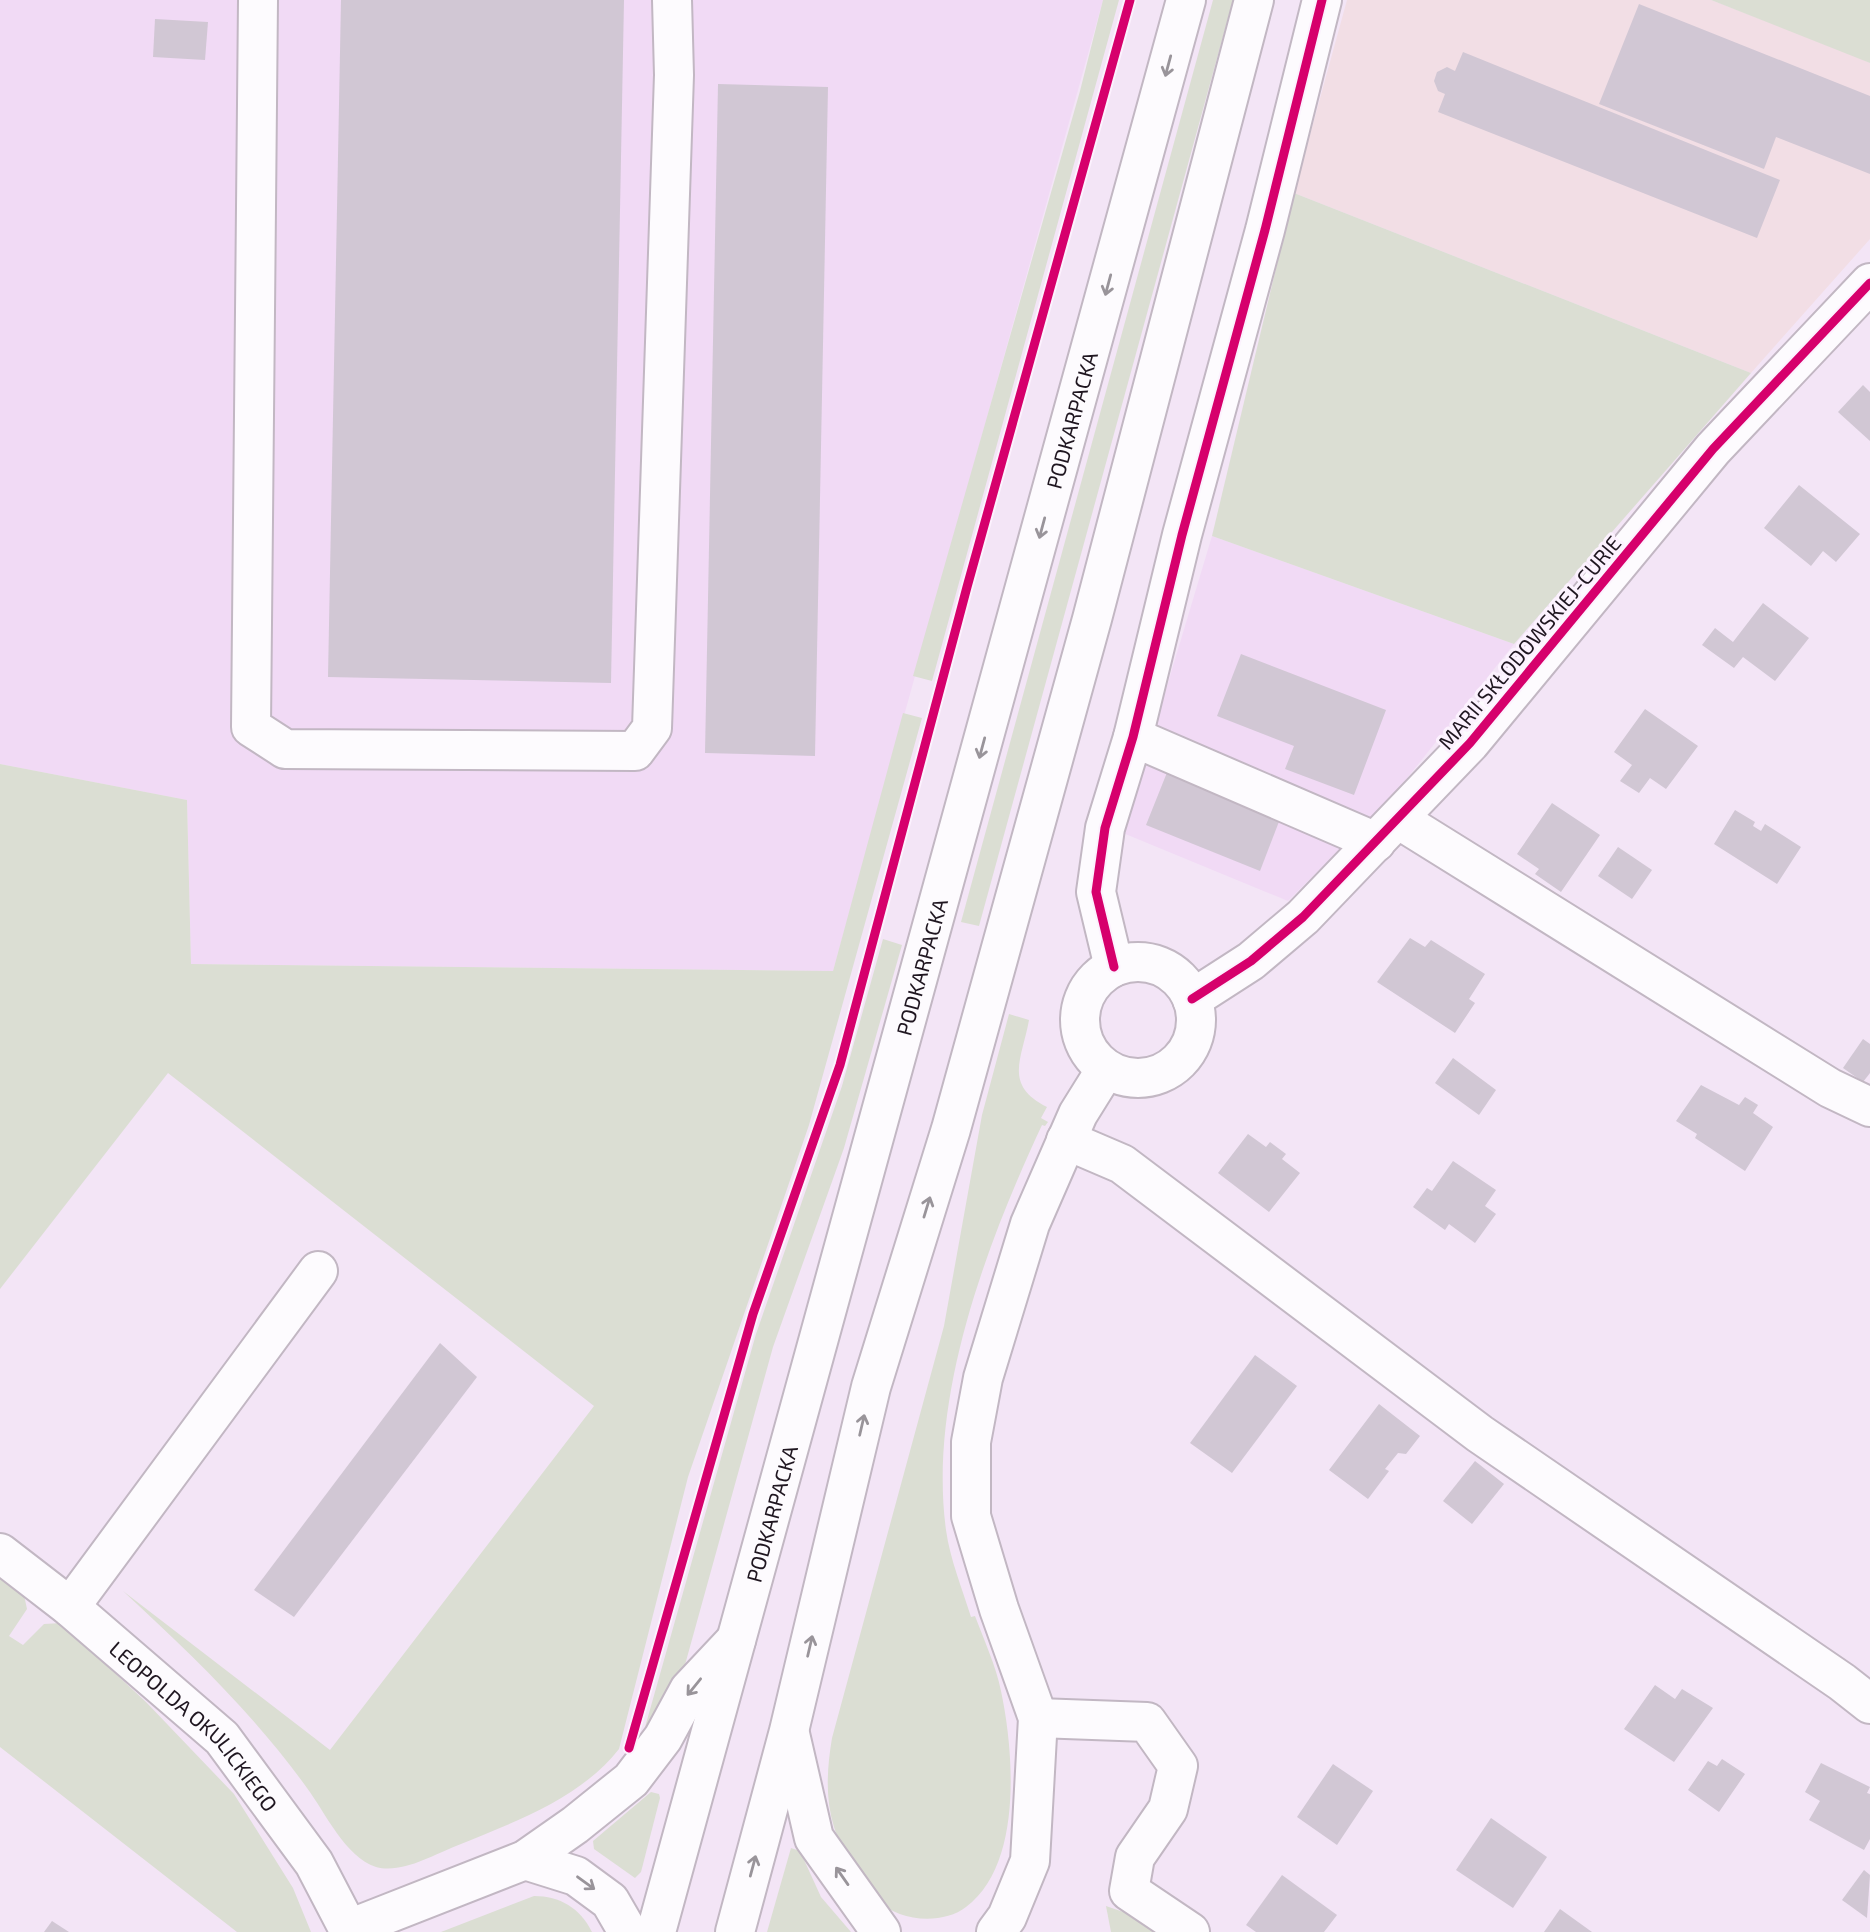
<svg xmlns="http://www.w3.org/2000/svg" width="1870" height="1932" font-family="'Exo 2',sans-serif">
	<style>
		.commercial { fill: #f2dee5 }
		.built { fill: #f1daf5 }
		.green { fill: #dbded3 }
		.building { fill: #d1c7d4 }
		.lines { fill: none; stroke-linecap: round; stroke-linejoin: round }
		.minor-casing { stroke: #c2b7c3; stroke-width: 42 }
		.major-casing { stroke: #c2b7c3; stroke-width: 42 }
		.minor { stroke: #fdfbfe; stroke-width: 38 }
		.major { stroke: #fdfbfe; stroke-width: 38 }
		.cycleway-casing { stroke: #fcf2fe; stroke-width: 13 }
		.cycleway { stroke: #d6006c; stroke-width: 9 }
		.oneway { stroke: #99949a }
		.labels { text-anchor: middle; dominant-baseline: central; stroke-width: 6; stroke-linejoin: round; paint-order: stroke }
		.street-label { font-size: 21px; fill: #1f1620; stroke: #fcf2fe }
	</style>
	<rect width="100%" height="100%" fill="#f3e5f6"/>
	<!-- commercial -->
	<polygon class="commercial" points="1347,0 1711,0 1846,52 1870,63 1870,239 1751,373 1294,193"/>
	<!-- built -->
	<g class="built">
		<polygon points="0,0 1103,0 833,971 191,964 187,800 0,764"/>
		<polygon points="1212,536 1514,644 1392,797 1288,901 1123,833"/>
	</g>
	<!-- green -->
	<g class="green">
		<polygon points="1103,0 1119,0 932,681 913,676 1080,91"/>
		<polygon points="1213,0 1233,0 979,926 961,922"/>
		<polygon points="1711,0 1870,0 1870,63"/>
		<polygon points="1294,193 1751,373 1514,644 1212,536"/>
		<path d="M 903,713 L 922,718 L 809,1125 L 688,1477 L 619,1749 C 580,1799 512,1823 456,1846 C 433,1855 402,1874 376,1867 C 345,1857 325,1812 307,1788 C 254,1714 190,1653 123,1591 L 330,1750 L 594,1406 L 168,1073 L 0,1289 L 0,764 L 187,800 L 191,964 L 833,971 Z"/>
		<polygon points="883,939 902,945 844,1148 773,1347 683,1672 640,1745 756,1334 842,1086"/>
		<path d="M 1009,1014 L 1029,1020 C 1022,1059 1003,1085 1047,1107 L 1041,1118 L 1048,1122 L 1045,1126 L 1042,1125 C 987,1243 928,1397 946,1530 C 950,1559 962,1588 971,1617 L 975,1616 C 984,1640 996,1666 1001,1691 C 1014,1752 1023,1865 966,1907 C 943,1925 898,1922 878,1900 C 863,1884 840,1848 834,1827 C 825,1798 827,1768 832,1738 L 944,1326 L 982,1115 Z"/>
		<polygon points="0,1577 24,1595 27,1609 9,1636 23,1645 44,1624 61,1623 146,1702 234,1794 293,1888 311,1932 237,1932 0,1747"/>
		<polygon points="651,1792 659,1794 660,1798 641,1872 635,1878 594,1849 593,1841"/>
		<polygon points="791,1848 800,1851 821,1897 851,1932 767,1932"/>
		<path d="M 534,1896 C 560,1896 580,1908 592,1932 L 441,1932 Z"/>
		<polygon points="1106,1906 1135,1916 1161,1932 1111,1932"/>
	</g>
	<!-- building -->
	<g class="building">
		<polygon points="341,0 624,0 611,683 328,677"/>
		<polygon points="1639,4 1870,96 1870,174 1776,137 1764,169 1599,104"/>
		<polygon points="155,19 208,22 205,60 153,57"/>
		<polygon points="1463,52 1780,180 1757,238 1438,112 1445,94 1438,91 1434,81 1437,72 1447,67 1455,71"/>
		<polygon points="718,84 828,87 815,756 705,753"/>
		<polygon points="1863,385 1870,392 1870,441 1838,412"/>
		<polygon points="1799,485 1860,534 1836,562 1823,551 1811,566 1764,528"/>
		<polygon points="1763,603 1809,638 1775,681 1743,657 1734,668 1702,645 1715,628 1733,642"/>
		<polygon points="1241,654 1386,710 1354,795 1285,769 1294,746 1217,716"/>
		<polygon points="1645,709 1698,746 1666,789 1650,778 1639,793 1620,781 1632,765 1614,752"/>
		<polygon points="1172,760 1285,806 1260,871 1146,825"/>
		<polygon points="1552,803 1600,835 1561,892 1535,874 1539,869 1517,854"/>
		<polygon points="1735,810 1755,822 1753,826 1761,831 1765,824 1801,847 1777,884 1714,844"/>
		<polygon points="1618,847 1652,870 1632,899 1598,876"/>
		<polygon points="1410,938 1425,947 1431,940 1485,974 1469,999 1475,1003 1455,1033 1377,982"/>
		<polygon points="1863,1039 1870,1044 1870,1073 1863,1082 1843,1068"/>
		<polygon points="1453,1058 1496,1090 1479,1115 1435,1083"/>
		<polygon points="1701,1085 1739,1105 1745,1097 1758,1105 1753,1113 1773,1127 1745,1171 1695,1138 1697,1134 1676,1121"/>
		<polygon points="1248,1134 1266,1147 1270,1142 1286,1154 1282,1159 1300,1173 1269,1212 1218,1173"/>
		<polygon points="1453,1161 1496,1190 1485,1206 1496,1214 1475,1243 1449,1224 1445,1230 1413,1207 1427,1188 1432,1191"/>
		<polygon points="440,1343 477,1377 294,1617 254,1590"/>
		<polygon points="1255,1355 1297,1386 1232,1473 1190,1443"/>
		<polygon points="1379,1404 1420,1436 1406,1454 1398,1453 1385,1469 1389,1471 1368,1499 1329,1470"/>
		<polygon points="1475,1461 1504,1484 1472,1524 1443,1501"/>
		<polygon points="1655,1685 1675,1699 1682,1689 1713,1708 1674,1762 1624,1729"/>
		<polygon points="1722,1759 1745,1774 1719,1812 1688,1790 1708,1761 1717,1766"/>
		<polygon points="1821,1763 1870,1787 1867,1793 1870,1794 1870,1839 1864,1850 1809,1820 1820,1801 1805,1792"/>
		<polygon points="1333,1764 1373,1791 1337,1845 1297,1817"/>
		<polygon points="1491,1818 1547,1857 1513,1908 1456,1870"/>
		<polygon points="1864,1870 1870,1875 1867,1918 1842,1900"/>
		<polygon points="1282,1875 1337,1915 1324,1932 1256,1932 1246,1925"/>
		<polygon points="1560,1909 1592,1932 1544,1932"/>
		<polygon points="52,1921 69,1932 44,1932"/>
	</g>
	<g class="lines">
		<!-- minor casing -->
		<g class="minor-casing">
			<g id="minor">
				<polyline points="258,0 251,727 285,749 635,751 652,728 674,75 672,0"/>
				<polyline points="1133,737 1376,842"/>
				<polyline points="1398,819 1830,1088 1870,1107"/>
				<circle cx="1138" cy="1020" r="58"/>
				<polyline points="1114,967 1096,892 1105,828 1133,737 1182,535 1265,230 1322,0"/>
				<polyline points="1192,999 1251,961 1303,917 1470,743 1713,449 1870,283"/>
				<polyline points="1066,1140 1122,1164 1480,1434 1842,1682 1870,1704"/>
				<path id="s1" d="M 0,1553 L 70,1607 L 222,1738 L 314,1863 L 350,1932"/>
				<polyline points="70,1607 318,1271"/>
				<polyline points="1038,1718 1147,1722 1178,1766 1168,1809 1135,1857 1129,1891 1190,1932"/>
				<polyline points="996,1932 1007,1917 1030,1861 1038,1718 999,1609 971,1516 971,1442 983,1378 1030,1224 1078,1114 1106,1069"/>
			</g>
		</g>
		<!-- major casing -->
		<g class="major-casing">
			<g id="major">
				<polyline points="790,1734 814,1838 881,1932"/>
				<polyline points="525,1860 576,1876 610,1901 628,1932"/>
				<polyline points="349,1929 525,1860 575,1825 631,1780 663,1738 689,1690 736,1640"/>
				<path id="s2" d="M 656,1932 L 1186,0"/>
				<polyline points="735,1932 789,1731 871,1387 951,1129 1092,619 1254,0"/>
			</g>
		</g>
		<!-- minor -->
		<use href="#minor" class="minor"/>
		<!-- major -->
		<use href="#major" class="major"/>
		<!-- cycleway casing -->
		<g class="cycleway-casing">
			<g id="cycleway">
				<polyline points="1114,967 1096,892 1105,828 1133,737 1182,535 1265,230 1322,0"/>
				<polyline points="1192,999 1251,961 1303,917 1470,743 1713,449 1870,283"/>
				<polyline points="629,1748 753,1314 840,1065 967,587 1130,0"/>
			</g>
		</g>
		<!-- cycleway -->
		<use href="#cycleway" class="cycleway"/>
	</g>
	<!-- one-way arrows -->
	<defs><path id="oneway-shaft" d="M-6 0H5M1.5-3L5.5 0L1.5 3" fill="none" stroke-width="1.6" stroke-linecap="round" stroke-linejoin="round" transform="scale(1.75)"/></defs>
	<g class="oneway">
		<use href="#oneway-shaft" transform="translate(1168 66) rotate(105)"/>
		<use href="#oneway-shaft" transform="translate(1108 285) rotate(105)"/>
		<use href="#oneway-shaft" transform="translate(1042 528) rotate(105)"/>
		<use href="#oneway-shaft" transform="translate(982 748) rotate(105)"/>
		<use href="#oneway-shaft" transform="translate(927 1207) rotate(-73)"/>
		<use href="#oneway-shaft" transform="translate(862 1425) rotate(-77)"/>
		<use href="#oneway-shaft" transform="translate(810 1646) rotate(-77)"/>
		<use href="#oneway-shaft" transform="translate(694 1687) rotate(129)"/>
		<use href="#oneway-shaft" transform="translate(753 1866) rotate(-75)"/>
		<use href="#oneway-shaft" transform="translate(842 1876) rotate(-125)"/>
		<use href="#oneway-shaft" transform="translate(586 1883) rotate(36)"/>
	</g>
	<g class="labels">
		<!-- street labels -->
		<g class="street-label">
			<text stroke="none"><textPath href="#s2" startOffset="1568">PODKARPACKA</textPath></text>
			<text transform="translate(1529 642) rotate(-50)">MARII SKŁODOWSKIEJ-CURIE</text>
			<text stroke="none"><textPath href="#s2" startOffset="1001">PODKARPACKA</textPath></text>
			<text stroke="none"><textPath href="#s2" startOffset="434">PODKARPACKA</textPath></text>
			<text stroke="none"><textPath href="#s1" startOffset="261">LEOPOLDA OKULICKIEGO</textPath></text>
		</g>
	</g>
</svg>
